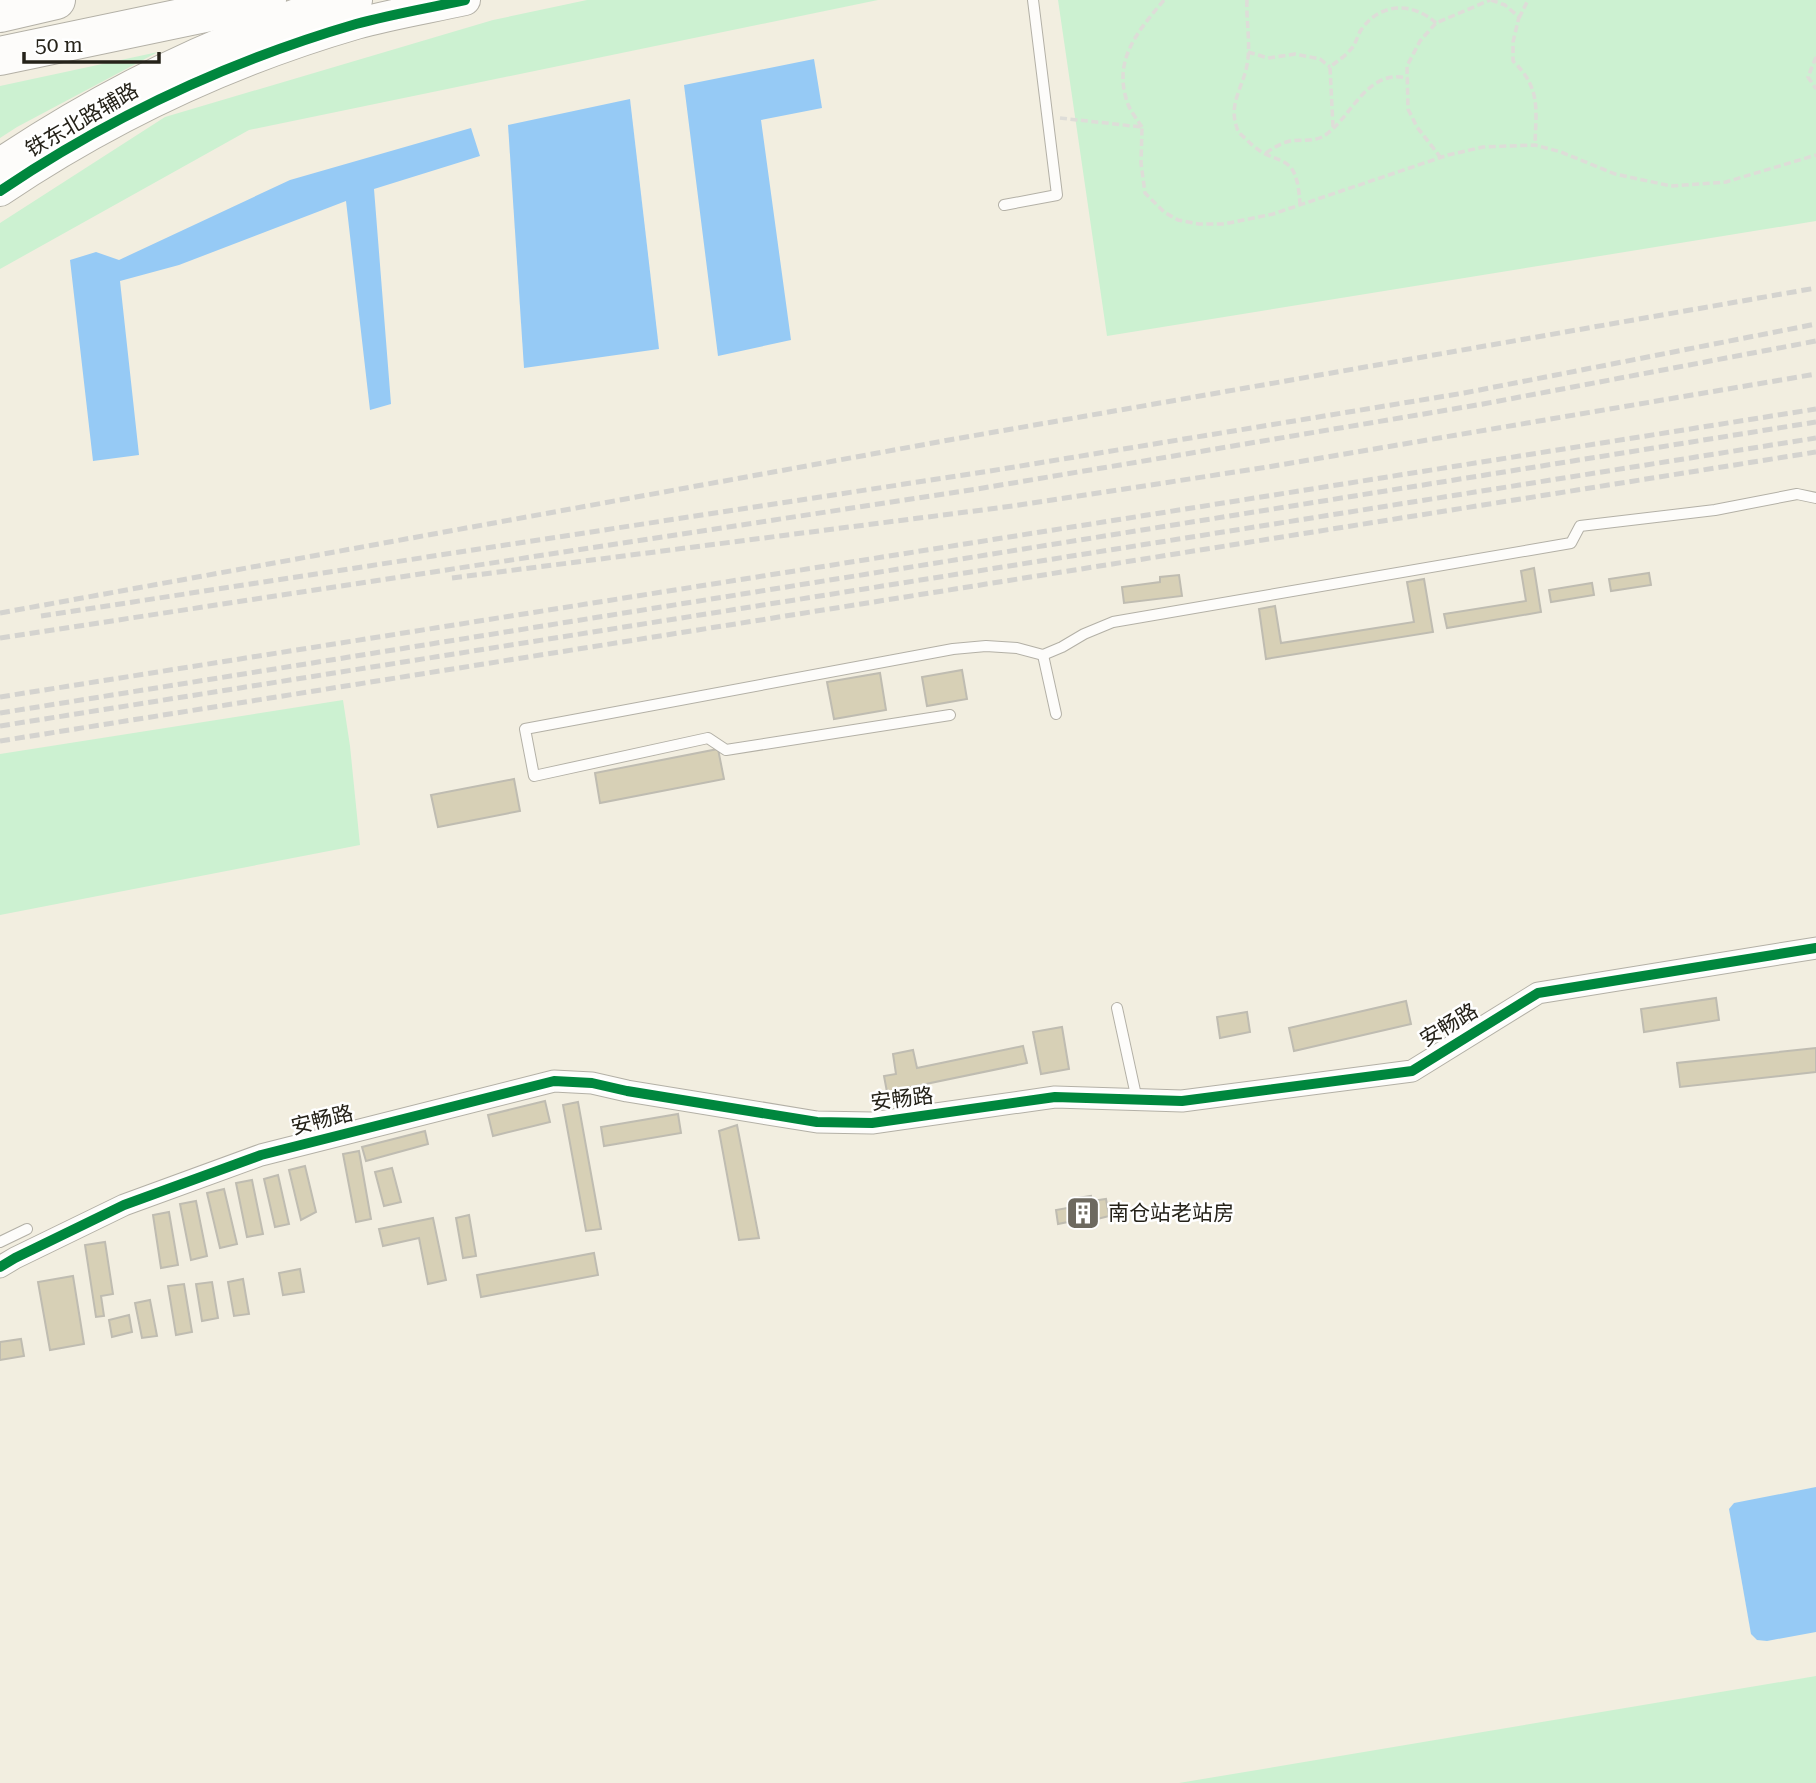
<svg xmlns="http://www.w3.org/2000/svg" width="1816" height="1783" font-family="'Roboto Serif','Noto Sans SC',serif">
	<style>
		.green { fill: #ccf1d1 }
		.water { fill: #96caf5 }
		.building { fill: #d7d0b6; stroke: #bfbcb1; stroke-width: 2 }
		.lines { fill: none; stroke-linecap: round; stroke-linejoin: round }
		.lane-casing { stroke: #b3b0a6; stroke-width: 12 }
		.street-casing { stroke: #b3b0a6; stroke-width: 23 }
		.secondary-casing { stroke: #b3b0a6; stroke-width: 32 }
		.highway-casing { stroke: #b3b0a6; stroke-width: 40 }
		.path { stroke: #deddd8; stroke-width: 3.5; stroke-dasharray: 7 3.5; stroke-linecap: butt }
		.lane { stroke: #fdfcfa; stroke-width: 10 }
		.street { stroke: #fdfcfa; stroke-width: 21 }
		.secondary { stroke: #fdfcfa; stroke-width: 30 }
		.highway { stroke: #fdfcfa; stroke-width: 38 }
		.rail { stroke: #d4d3cf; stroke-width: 5; stroke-dasharray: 10 5; stroke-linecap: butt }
		.cycleway-casing { stroke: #fff; stroke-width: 15 }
		.cycleway { stroke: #00873e; stroke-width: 10 }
		.labels { text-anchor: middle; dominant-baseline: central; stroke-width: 5; stroke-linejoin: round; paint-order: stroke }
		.street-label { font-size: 21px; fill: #252219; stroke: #fff }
		.poi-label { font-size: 21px; fill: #252219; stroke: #fff; text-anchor: start }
	</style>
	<rect width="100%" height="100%" fill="#f2eee0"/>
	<!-- green -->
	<g class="green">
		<polygon points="587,0 878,0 249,130 0,269 0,223 165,117 493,20"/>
		<polygon points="1058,0 1816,0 1816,221 1107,336"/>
		<polygon points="158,52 17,127 0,138 0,86"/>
		<polygon points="343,700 350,746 360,845 0,915 0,754"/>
		<polygon points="1816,1676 1816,1783 1179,1783"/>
	</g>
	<!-- water -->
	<g class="water">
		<polygon points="814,59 822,108 761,120 791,340 718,356 684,85"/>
		<polygon points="630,99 659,349 524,368 508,125"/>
		<polygon points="471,128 480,156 374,189 391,404 370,410 346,201 179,265 120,281 139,455 93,461 70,260 96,252 119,260 290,180"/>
		<polygon points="1816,1487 1816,1632 1767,1641 1757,1640 1751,1634 1729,1509 1734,1503"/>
	</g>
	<!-- building -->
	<g class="building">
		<polygon points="1534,568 1541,612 1447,628 1444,614 1526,601 1521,571"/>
		<polygon points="1649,573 1651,585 1611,591 1609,579"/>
		<polygon points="1179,575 1182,596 1124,603 1122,587 1160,582 1160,577"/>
		<polygon points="1424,579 1433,632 1266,659 1259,609 1275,606 1281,643 1414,622 1407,582"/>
		<polygon points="1592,583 1594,595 1551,602 1549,590"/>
		<polygon points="962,670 967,699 927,706 922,677"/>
		<polygon points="880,673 886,710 834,719 827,682"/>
		<polygon points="718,749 724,779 600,803 595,773"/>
		<polygon points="514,779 520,811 438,827 431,795"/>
		<polygon points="1716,998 1719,1020 1644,1032 1641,1009"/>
		<polygon points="1406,1001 1411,1024 1294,1051 1289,1028"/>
		<polygon points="1247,1012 1250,1032 1220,1038 1217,1017"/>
		<polygon points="1062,1027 1069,1069 1041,1074 1033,1032"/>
		<polygon points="1023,1046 1027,1063 887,1092 884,1076 896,1074 893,1054 913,1050 917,1068"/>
		<polygon points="1816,1048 1816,1072 1680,1087 1677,1063"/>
		<polygon points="545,1101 550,1122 493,1136 488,1115"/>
		<polygon points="578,1102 601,1229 586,1231 563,1105"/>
		<polygon points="678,1114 681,1133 604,1146 601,1127"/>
		<polygon points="737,1125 759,1238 739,1240 719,1131"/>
		<polygon points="425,1131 428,1144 366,1161 362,1147"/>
		<polygon points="359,1151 371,1219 356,1222 343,1154"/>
		<polygon points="305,1166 316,1212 301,1220 289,1170"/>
		<polygon points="392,1168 401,1202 384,1206 375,1172"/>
		<polygon points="278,1175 289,1224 275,1227 264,1179"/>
		<polygon points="252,1180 263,1234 247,1237 236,1183"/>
		<polygon points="224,1189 237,1244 220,1248 207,1193"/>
		<polygon points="1091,1196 1092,1201 1106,1199 1109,1216 1074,1225 1073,1221 1058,1224 1056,1210 1073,1207 1071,1199"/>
		<polygon points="196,1201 207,1256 191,1260 180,1204"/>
		<polygon points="169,1212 178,1265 161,1268 153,1215"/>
		<polygon points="469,1215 476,1256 463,1258 456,1218"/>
		<polygon points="433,1218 446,1280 428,1284 419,1238 383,1246 379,1229"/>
		<polygon points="105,1242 113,1294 101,1296 104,1316 96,1317 85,1245"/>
		<polygon points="594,1253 598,1275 481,1297 477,1275"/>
		<polygon points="300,1269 304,1292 283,1295 279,1273"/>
		<polygon points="73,1276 84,1344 50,1350 38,1282"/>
		<polygon points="243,1279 249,1314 234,1316 228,1282"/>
		<polygon points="212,1282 218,1318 202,1321 196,1284"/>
		<polygon points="184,1284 192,1332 176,1335 168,1286"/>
		<polygon points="150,1300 157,1336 142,1338 135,1303"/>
		<polygon points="129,1315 132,1332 112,1337 109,1320"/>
		<polygon points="21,1339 24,1356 0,1360 0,1342"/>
	</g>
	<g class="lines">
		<!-- lane casing -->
		<g class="lane-casing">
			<g id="lane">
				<polyline points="1004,205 1057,195 1033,0"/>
				<polyline points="1043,655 1056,714"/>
				<polyline points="950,715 726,750 708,738 534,776 525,729 953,649 986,646 1017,648 1043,655 1062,647 1084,634 1113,622 1571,543 1580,526 1715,510 1797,494 1816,498"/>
				<polyline points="1117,1008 1137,1100"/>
				<polyline points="0,1242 27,1229"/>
			</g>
		</g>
		<!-- street casing -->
		<g class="street-casing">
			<polyline id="street" points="0,1267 15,1258 124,1205 261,1155 554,1081 592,1083 627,1091 817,1122 872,1123 1055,1097 1182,1101 1412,1071 1538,993 1816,948"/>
		</g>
		<!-- secondary casing -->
		<g class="secondary-casing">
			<path id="secondary" d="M 0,191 C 110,117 229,61 356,24 C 392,14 429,8 465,0"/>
		</g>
		<!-- highway casing -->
		<g class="highway-casing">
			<g id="highway">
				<polyline points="0,13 56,0"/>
				<polyline points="0,56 267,0"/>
				<path d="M 0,168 C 109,95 227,37 353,0"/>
			</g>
		</g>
		<!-- path -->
		<g class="path">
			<path d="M 1247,0 C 1246,22 1251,44 1247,65 C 1243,87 1228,104 1237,128 C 1238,133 1243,136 1247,140 C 1276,171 1297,145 1300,205"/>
			<path d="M 1491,0 L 1505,5 L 1519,17 L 1513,42 L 1513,61 C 1541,88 1536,109 1535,145"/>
			<polyline points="1519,18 1528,0"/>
			<polyline points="1248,52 1268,58 1295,54 1320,59 1330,67"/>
			<polyline points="1816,57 1808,77 1816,89"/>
			<polyline points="1060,118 1142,127 1141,163 1145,193 1164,212 1178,220 1199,224 1224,224 1273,214 1448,155 1483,147 1535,145 1561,152 1615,174 1671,186 1726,182 1816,155"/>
			<path d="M 1142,127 C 1136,118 1128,108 1126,98 C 1114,57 1140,29 1164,0"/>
			<path d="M 1333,127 L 1330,67 C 1337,61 1346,56 1351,49 C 1356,44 1357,36 1361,30 C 1380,2 1413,2 1436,23"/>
			<path d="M 1266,153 C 1273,148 1281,143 1290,141 C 1300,139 1311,142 1322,137 C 1350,122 1365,68 1407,78"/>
			<polyline points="1441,158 1417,127 1408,109 1407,66 1420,41 1436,23 1490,0"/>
		</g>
		<!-- lane -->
		<use href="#lane" class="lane"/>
		<!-- street -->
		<use href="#street" class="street"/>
		<!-- secondary -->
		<use href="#secondary" class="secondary"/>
		<!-- highway -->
		<use href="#highway" class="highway"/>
		<!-- rail -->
		<g class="rail">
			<polyline points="452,578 1013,506 1268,467 1816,374"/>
			<polyline points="0,613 949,440 1816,288"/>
			<polyline points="41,616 990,471 1464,393 1816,324"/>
			<polyline points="0,638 977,489 1483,404 1816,341"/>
			<polyline points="0,697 1816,409"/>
			<polyline points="0,713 1816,422"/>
			<polyline points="0,726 1816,438"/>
			<polyline points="0,741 1816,452"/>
		</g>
		<!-- cycleway casing -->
		<g class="cycleway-casing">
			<g id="cycleway">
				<path d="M 0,191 C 110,117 229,61 356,24 C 392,14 429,8 465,0"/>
				<polyline points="0,1267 15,1258 124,1205 261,1155 554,1081 592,1083 627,1091 817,1122 872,1123 1055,1097 1182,1101 1412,1071 1538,993 1816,948"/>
			</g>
		</g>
		<!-- cycleway -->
		<use href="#cycleway" class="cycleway"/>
	</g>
	<!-- icons -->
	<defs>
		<g id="building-square" transform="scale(1.75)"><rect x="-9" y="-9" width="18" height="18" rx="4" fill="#6d695f" stroke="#fff"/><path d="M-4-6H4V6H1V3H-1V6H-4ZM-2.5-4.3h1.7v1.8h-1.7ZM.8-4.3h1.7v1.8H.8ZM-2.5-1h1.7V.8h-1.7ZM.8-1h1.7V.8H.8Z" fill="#fff"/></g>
	</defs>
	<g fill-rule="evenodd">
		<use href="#building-square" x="1083" y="1213"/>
	</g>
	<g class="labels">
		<!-- street labels -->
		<g class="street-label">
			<text transform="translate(82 120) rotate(-30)">铁东北路辅路</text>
			<text transform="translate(1449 1025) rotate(-31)">安畅路</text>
			<text transform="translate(902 1099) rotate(-7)">安畅路</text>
			<text transform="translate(322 1120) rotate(-14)">安畅路</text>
		</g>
		<!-- poi labels -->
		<g class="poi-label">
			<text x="1108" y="1213">南仓站老站房</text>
		</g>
	</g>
	<!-- scale -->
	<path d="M24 52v10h135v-10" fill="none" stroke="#252219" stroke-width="3.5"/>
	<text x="35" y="52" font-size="21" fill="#252219" stroke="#ffffff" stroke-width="5" paint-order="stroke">50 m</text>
</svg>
